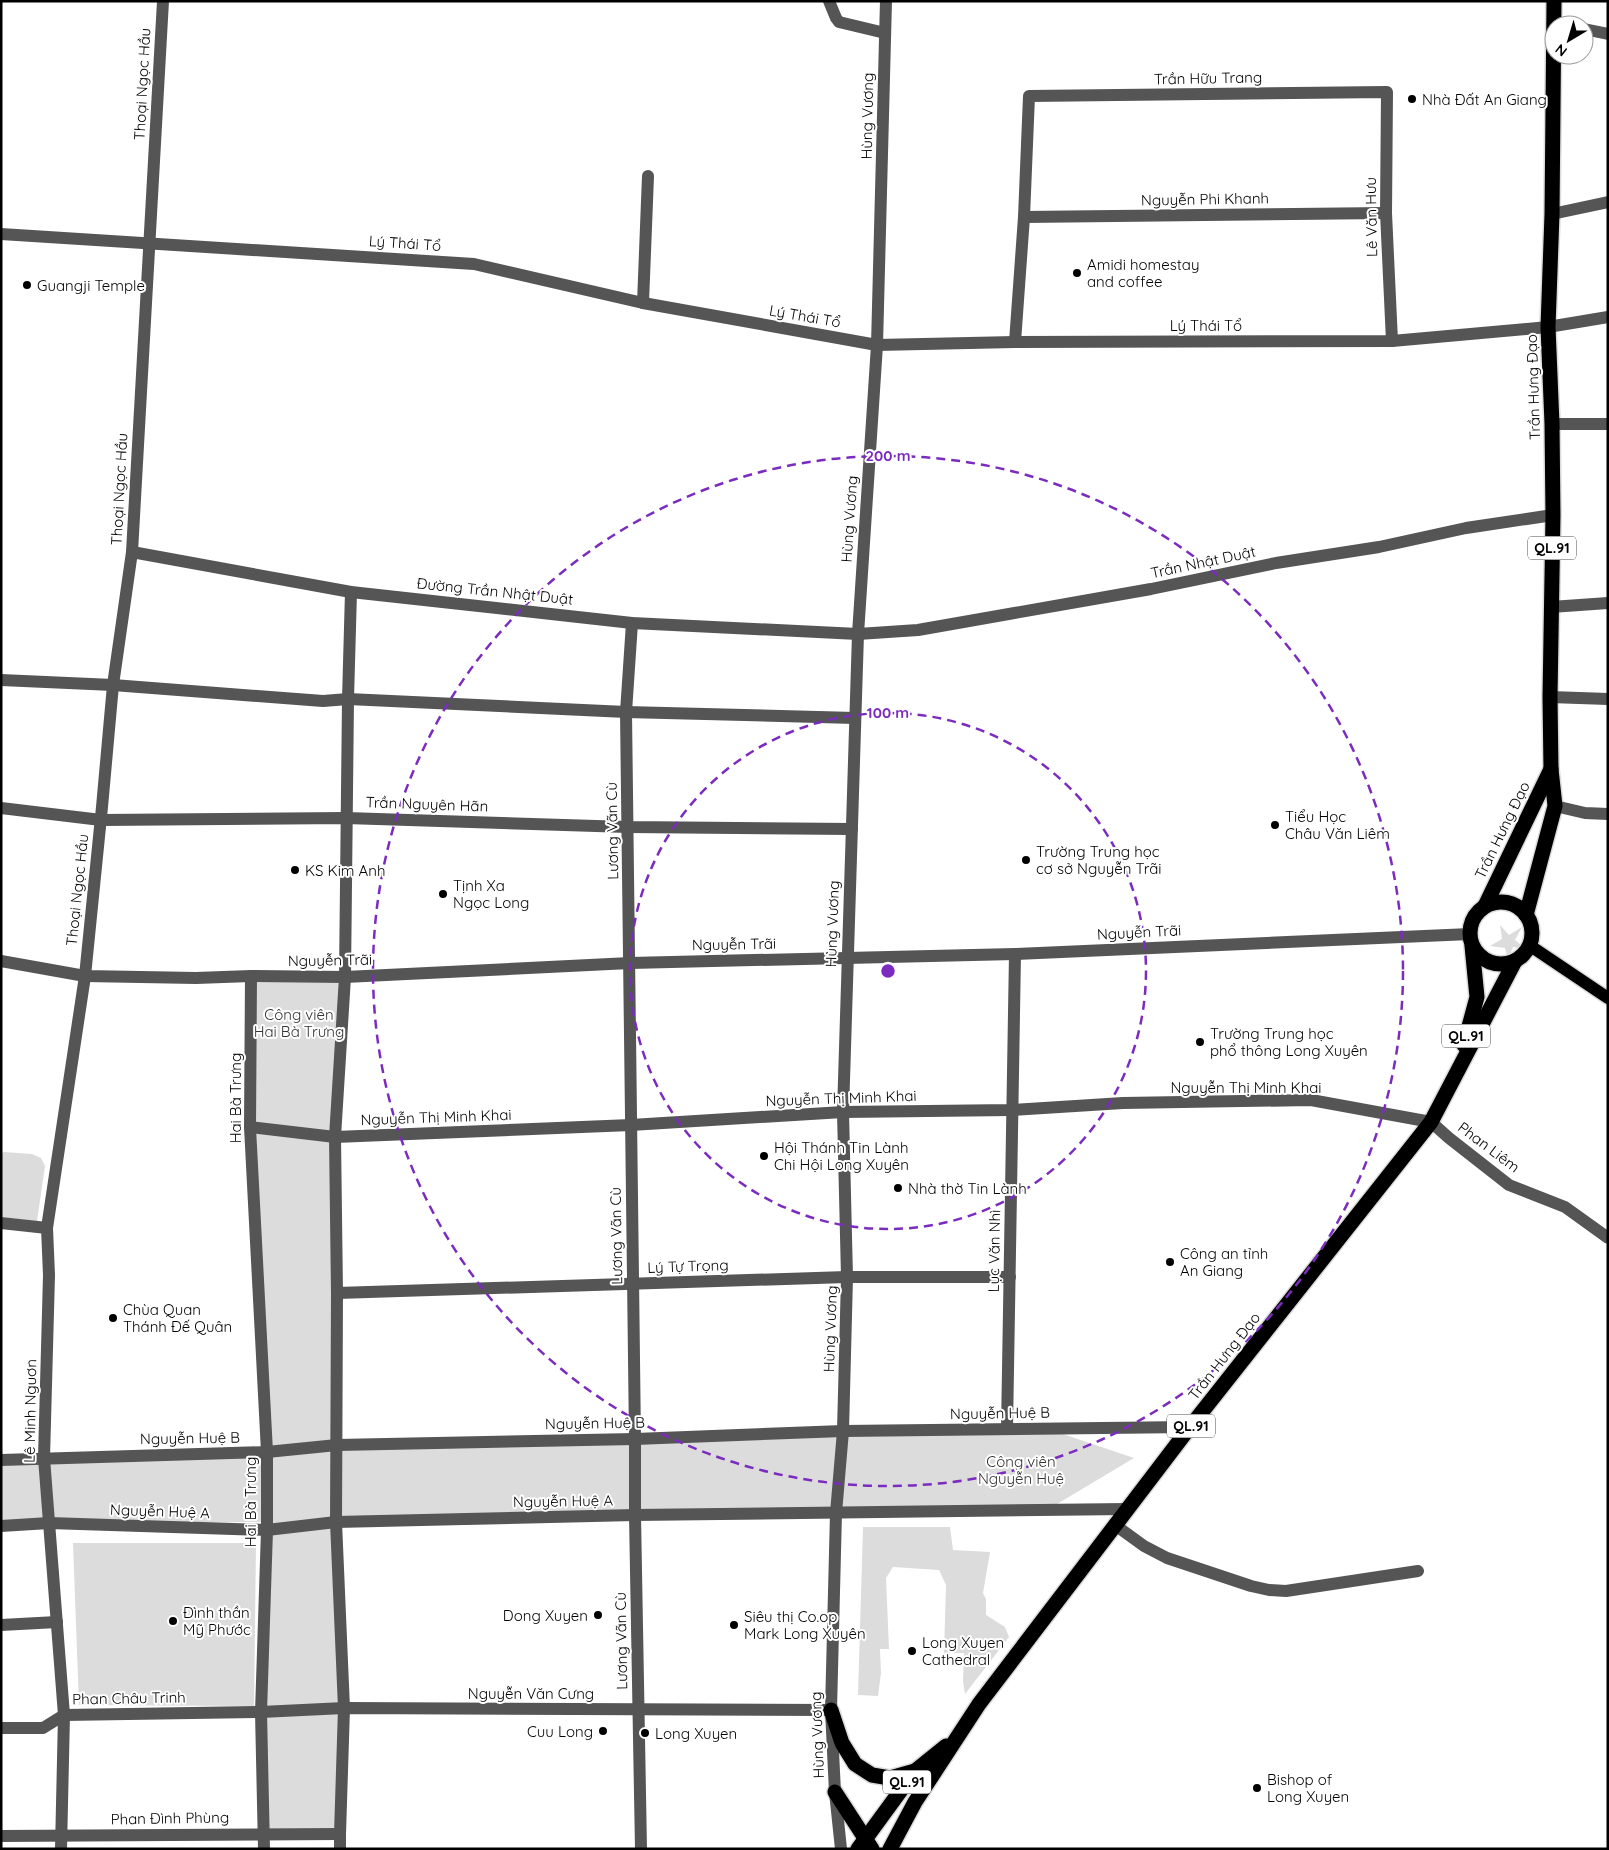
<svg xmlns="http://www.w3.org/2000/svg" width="1609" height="1850" font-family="Quicksand,sans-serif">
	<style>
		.green { fill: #dcdcdc }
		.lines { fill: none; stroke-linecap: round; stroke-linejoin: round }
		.major-casing { stroke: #dbdbdb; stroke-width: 15 }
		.highway-casing { stroke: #dbdbdb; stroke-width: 18 }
		.minor { stroke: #555; stroke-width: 12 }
		.major { stroke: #000; stroke-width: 12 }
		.highway { stroke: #000; stroke-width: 15 }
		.ring { fill: none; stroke: #7b2cbf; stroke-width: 2.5; stroke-dasharray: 9 6 }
		.poi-dot { fill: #000; stroke: #fff; stroke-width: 2 }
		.labels { text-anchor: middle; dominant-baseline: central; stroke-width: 4; stroke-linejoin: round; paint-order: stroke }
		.shield { fill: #fff; stroke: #4c4c4c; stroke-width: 1 }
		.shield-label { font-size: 14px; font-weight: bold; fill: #000 }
		.street-label { font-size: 15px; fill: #000; stroke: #fff }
		.poi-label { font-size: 15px; fill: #000; stroke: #fff; text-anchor: start }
		.park-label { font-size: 15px; fill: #333; stroke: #fff }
		.centre { fill: #7b2cbf; stroke: #fff; stroke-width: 2.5 }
		.ring-label { font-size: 15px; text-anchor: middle; font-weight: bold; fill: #7b2cbf; stroke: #fff; stroke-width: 4; stroke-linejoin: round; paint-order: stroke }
	</style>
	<rect width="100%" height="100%" fill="#fff"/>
	<!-- green -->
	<g class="green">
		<polygon points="1500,925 1509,935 1522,927 1515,940 1526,949 1513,947 1508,960 1505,948 1490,946 1502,939"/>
		<polygon points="251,976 345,977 337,1293 338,1449 1048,1429 1134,1458 1047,1510 338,1521 340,1834 264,1833 267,1522 1,1525 1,1461 267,1451"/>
		<polygon points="4,1152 32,1154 41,1158 45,1166 37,1221 1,1217 1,1154"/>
		<polygon points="863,1527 950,1527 953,1550 990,1552 983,1593 986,1599 986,1615 1005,1627 1009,1637 965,1694 963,1681 964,1653 944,1653 946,1585 939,1570 893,1567 886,1578 889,1649 880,1649 881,1673 878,1696 858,1695"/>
		<polygon points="73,1543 256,1543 254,1706 79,1705"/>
	</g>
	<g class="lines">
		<!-- major casing -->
		<g class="major-casing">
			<polyline id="major" points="1529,945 1608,998"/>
		</g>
		<!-- highway casing -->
		<g class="highway-casing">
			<g id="highway">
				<circle cx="1501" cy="933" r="31"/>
				<polyline points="1485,906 1551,769"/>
				<polyline points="1526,915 1555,806 1551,769 1550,697 1553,515 1552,424 1548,327 1552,214 1554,1"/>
				<polyline points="1464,1045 1477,997 1472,946"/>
				<polyline points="831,1710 842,1743 855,1764 872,1775 890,1778 915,1771"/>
				<polyline points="835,1792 872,1849"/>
				<polyline points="858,1849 915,1771 946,1746"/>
				<polyline points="890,1849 915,1802 979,1704 1190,1427 1431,1122 1515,961"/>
			</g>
		</g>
		<!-- minor -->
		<g class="minor">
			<polyline points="829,1 836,18 839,22 885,33"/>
			<polyline points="1553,21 1568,25"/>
			<polyline points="1584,29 1608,34"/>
			<polyline points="1552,214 1608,202"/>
			<polyline points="1024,217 1386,213"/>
			<polyline points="1,234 474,264 643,303 877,345 1015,342 1392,341 1548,327 1608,317"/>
			<polyline points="643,303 648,176"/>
			<polyline points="1015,342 1024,217 1029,96 1387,92 1386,213 1392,341"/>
			<polyline points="1552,424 1608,424"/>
			<polyline points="132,552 351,592 632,623 858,634 918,630 1151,589 1276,563 1379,547 1466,528 1553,515"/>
			<polyline points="1551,607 1608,603"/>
			<polyline points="632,623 626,712 635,1439 635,1515 641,1849"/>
			<polyline points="1,680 113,685 323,701 348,699 626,712 855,718"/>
			<polyline points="1550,697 1608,699"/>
			<polyline points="1555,806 1585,813 1608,814"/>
			<polyline points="1,808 101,820 346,818 628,827 852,829"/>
			<polyline points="1,961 85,976 196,978 251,976 345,977 630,963 1015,954 1470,934"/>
			<polyline points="251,976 250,1127 267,1452 267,1530 261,1712 264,1849"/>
			<polyline points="250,1127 335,1137 631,1125 843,1112 1012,1110 1123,1103 1311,1100 1431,1122 1449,1138 1509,1185 1565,1207 1608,1238"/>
			<polyline points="1,1223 47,1228"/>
			<polyline points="337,1293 847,1277 1010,1277"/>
			<polyline points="1007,1429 1015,954"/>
			<polyline points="1,1460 267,1452 337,1445 635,1439 843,1431 1190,1427"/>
			<polyline points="1115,1525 1144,1546 1167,1558 1251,1586 1269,1590 1286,1591 1418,1571"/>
			<polyline points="1,1526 49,1523 267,1530 336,1522 635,1515 1127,1509"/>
			<polyline points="1,1625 57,1622"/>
			<polyline points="1,1728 43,1728 64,1715 261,1712 344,1708 831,1710"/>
			<polyline points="1,1836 340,1834"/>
			<polyline points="61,1849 64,1715 44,1458 49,1275 47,1228 85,976 102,807 113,685 132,552 163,1"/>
			<polyline points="340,1849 340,1834 344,1708 336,1522 337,1293 335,1137 345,977 348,699 351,592"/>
			<polyline points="841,1849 835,1792 831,1710 836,1513 843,1431 847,1277 843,1112 858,634 877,345 886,1"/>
		</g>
		<!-- major -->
		<use href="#major" class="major"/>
		<!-- highway -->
		<use href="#highway" class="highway"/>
	</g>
	<!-- distance rings -->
	<g class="ring">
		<circle cx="888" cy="971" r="258"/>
		<circle cx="888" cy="971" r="515"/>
	</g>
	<!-- markers -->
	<g class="poi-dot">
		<circle cx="1412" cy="99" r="5"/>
		<circle cx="1077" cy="273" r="5"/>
		<circle cx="27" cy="285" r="5"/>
		<circle cx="1275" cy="825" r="5"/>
		<circle cx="1026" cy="860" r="5"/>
		<circle cx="295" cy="870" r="5"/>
		<circle cx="443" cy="894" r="5"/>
		<circle cx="1200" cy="1042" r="5"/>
		<circle cx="764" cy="1156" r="5"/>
		<circle cx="898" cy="1188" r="5"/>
		<circle cx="1170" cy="1262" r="5"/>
		<circle cx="113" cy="1318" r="5"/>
		<circle cx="598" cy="1615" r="5"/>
		<circle cx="173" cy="1621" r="5"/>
		<circle cx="734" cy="1625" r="5"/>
		<circle cx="912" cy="1651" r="5"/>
		<circle cx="603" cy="1731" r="5"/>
		<circle cx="645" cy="1733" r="5"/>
		<circle cx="1257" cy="1788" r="5"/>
	</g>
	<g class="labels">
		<!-- shield labels -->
		<g class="shield">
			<rect x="1528" y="536.5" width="48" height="23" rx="4"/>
			<rect x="1442" y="1024.5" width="48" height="23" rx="4"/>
			<rect x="1167" y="1414.5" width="48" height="23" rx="4"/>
			<rect x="883" y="1770.5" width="48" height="23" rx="4"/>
		</g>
		<g class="shield-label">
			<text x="1552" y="548">QL.91</text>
			<text x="1466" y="1036">QL.91</text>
			<text x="1191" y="1426">QL.91</text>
			<text x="907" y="1782">QL.91</text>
		</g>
		<!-- street labels -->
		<g class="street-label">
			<text transform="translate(1208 78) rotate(-1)">Trần Hữu Trang</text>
			<text transform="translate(142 84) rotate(-87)">Thoại Ngọc Hầu</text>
			<text transform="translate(867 116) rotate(-89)">Hùng Vương</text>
			<text transform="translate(1205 199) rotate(-1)">Nguyễn Phi Khanh</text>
			<text transform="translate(1371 217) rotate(-91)">Lê Văn Hưu</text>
			<text transform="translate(405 243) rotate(4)">Lý Thái Tổ</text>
			<text transform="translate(805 316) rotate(10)">Lý Thái Tổ</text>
			<text x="1206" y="325">Lý Thái Tổ</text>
			<text transform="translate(1533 387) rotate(-92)">Trần Hưng Đạo</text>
			<text transform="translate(119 489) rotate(-87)">Thoại Ngọc Hầu</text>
			<text transform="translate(849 519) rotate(-86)">Hùng Vương</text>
			<text transform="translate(1203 562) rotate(-12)">Trần Nhật Duật</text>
			<text transform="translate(495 591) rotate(6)">Đường Trần Nhật Duật</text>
			<text transform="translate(427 804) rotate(2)">Trần Nguyên Hãn</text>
			<text transform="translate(1502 830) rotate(-64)">Trần Hưng Đạo</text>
			<text transform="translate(612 831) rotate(-91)">Lương Vãn Cù</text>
			<text transform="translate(77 890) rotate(-84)">Thoại Ngọc Hầu</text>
			<text transform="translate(832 924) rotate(-88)">Hùng Vương</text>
			<text transform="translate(1139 932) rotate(-3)">Nguyễn Trãi</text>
			<text transform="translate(734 944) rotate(-1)">Nguyễn Trãi</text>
			<text transform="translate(330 960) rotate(-1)">Nguyễn Trãi</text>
			<text x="1246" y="1087">Nguyễn Thị Minh Khai</text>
			<text transform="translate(235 1098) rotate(-90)">Hai Bà Trưng</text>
			<text transform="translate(841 1098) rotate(-2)">Nguyễn Thị Minh Khai</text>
			<text transform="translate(436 1117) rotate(-2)">Nguyễn Thị Minh Khai</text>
			<text transform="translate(1489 1147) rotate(37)">Phan Liêm</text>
			<text transform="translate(616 1236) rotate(-91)">Lương Vãn Cù</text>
			<text transform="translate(994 1251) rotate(-89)">Lục Văn Nhì</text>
			<text transform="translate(688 1266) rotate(-2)">Lý Tự Trọng</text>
			<text transform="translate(830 1329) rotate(-88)">Hùng Vương</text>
			<text transform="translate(1224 1356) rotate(-52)">Trần Hưng Đạo</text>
			<text transform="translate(30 1411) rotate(-89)">Lê Minh Nguơn</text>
			<text transform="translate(1000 1413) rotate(-1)">Nguyễn Huệ B</text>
			<text transform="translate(595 1423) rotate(-1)">Nguyễn Huệ B</text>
			<text transform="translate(190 1438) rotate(-1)">Nguyễn Huệ B</text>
			<text transform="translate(563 1501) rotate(-1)">Nguyễn Huệ A</text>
			<text transform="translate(250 1502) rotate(-90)">Hai Bà Trưng</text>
			<text transform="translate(160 1511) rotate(2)">Nguyễn Huệ A</text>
			<text transform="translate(621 1641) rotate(-91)">Lương Vãn Cù</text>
			<text x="531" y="1693">Nguyễn Văn Cưng</text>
			<text transform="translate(129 1698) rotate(-1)">Phan Châu Trinh</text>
			<text transform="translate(817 1735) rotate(-92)">Hùng Vương</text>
			<text transform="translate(170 1818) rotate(-1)">Phan Đình Phùng</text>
		</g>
		<!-- poi labels -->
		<g class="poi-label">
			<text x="1422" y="99">Nhà Đất An Giang</text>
			<text x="1087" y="264">Amidi homestay<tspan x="1087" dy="17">and coffee</tspan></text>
			<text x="37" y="285">Guangji Temple</text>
			<text x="1285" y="816">Tiểu Học<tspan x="1285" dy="17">Châu Văn Liêm</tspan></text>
			<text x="1036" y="851">Trường Trung học<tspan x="1036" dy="17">cơ sở Nguyễn Trãi</tspan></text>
			<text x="305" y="870">KS Kim Anh</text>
			<text x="453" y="885">Tịnh Xa<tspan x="453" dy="17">Ngọc Long</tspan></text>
			<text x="1210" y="1033">Trường Trung học<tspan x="1210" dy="17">phổ thông Long Xuyên</tspan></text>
			<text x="774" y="1147">Hội Thánh Tin Lành<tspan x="774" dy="17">Chi Hội Long Xuyên</tspan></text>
			<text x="908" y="1188">Nhà thờ Tin Lành</text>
			<text x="1180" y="1253">Công an tỉnh<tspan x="1180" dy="17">An Giang</tspan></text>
			<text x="123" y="1309">Chùa Quan<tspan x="123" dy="17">Thánh Đế Quân</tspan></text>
			<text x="183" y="1612">Đình thần<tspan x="183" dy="17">Mỹ Phước</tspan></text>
			<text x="588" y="1615" text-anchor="end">Dong Xuyen</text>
			<text x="744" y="1616">Siêu thị Co.op<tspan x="744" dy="17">Mark Long Xuyên</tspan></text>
			<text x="922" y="1642">Long Xuyen<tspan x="922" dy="17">Cathedral</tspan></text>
			<text x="593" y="1731" text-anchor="end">Cuu Long</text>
			<text x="655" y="1733">Long Xuyen</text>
			<text x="1267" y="1779">Bishop of<tspan x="1267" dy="17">Long Xuyen</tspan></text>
		</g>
		<!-- park labels -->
		<g class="park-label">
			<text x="299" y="1014">Công viên<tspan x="299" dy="17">Hai Bà Trưng</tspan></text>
			<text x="1021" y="1461">Công viên<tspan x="1021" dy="17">Nguyễn Huệ</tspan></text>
		</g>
	</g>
	<circle cx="888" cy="971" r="8" class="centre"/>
	<g class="ring-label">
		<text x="888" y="461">200 m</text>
		<text x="888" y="718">100 m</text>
	</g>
	<!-- border -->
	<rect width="1609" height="1850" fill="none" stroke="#000000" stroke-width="5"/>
	<!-- north arrow -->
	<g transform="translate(1569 40) rotate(218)"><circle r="24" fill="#ffffff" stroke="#999999"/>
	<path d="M0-4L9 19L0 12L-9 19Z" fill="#000000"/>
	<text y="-8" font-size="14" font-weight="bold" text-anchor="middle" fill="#000000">N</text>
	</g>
</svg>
